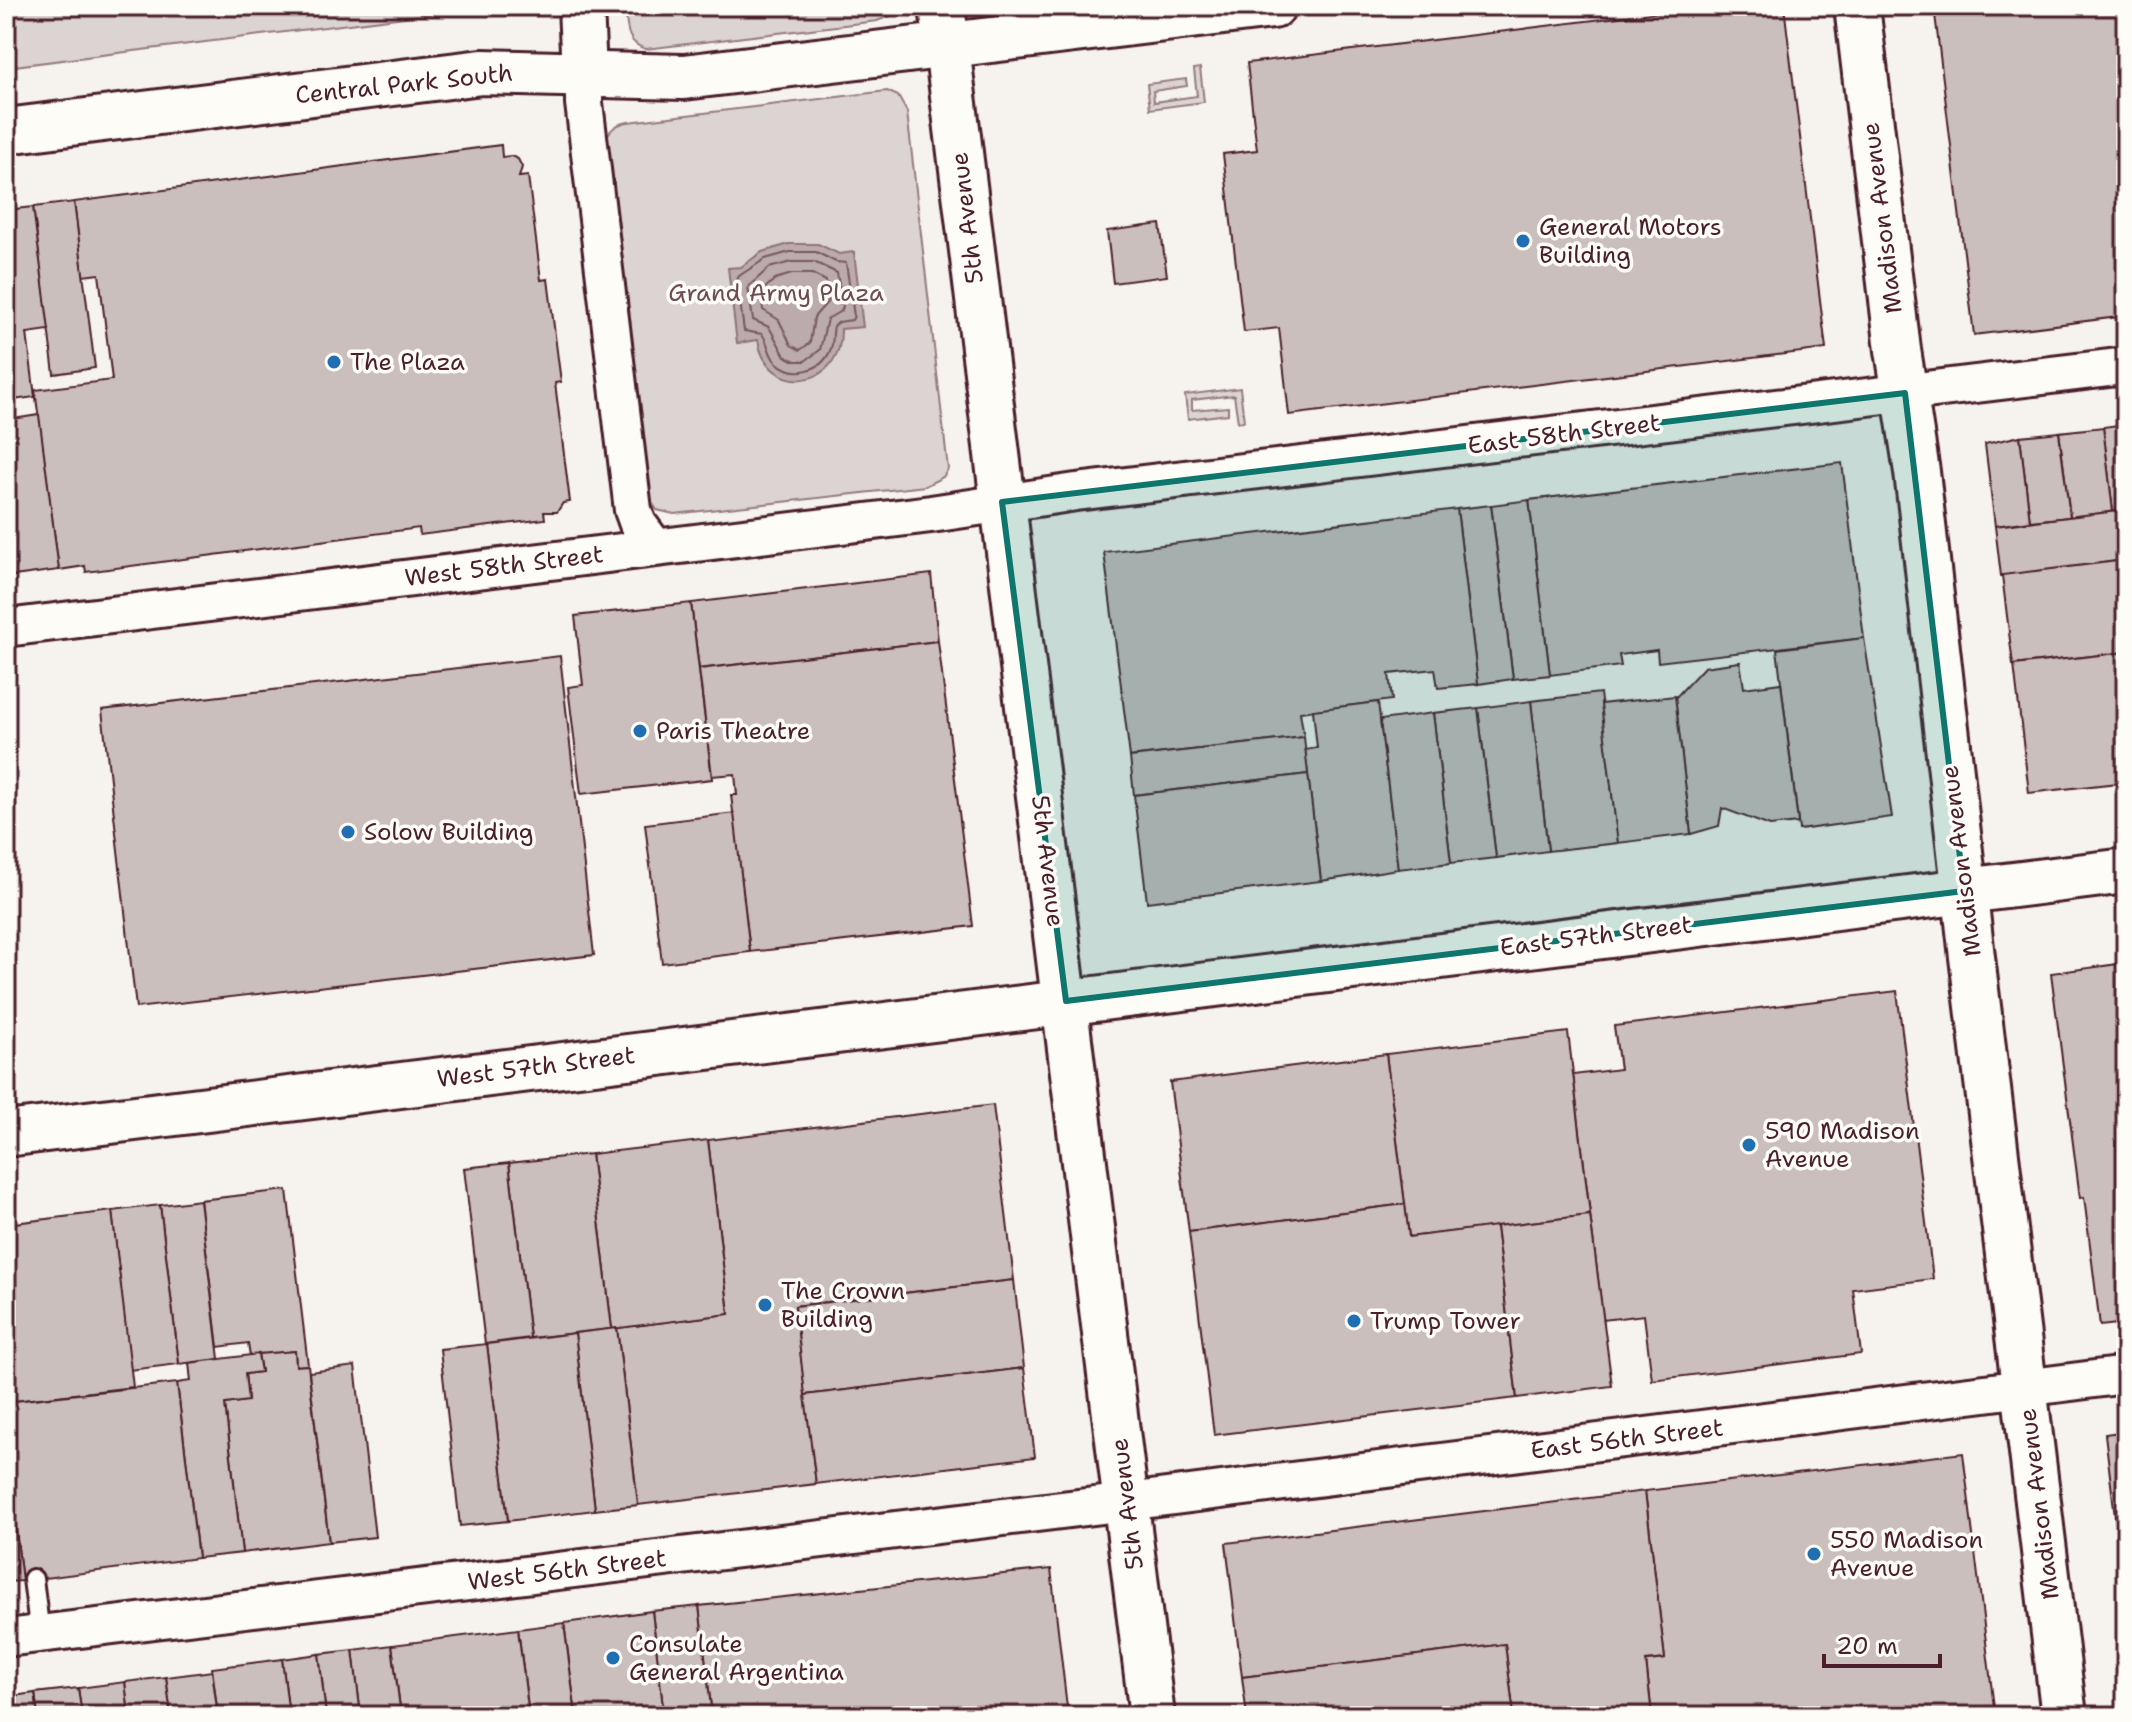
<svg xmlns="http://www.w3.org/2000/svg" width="2132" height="1722" font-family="'Shantell Sans',sans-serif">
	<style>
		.green { fill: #dcd4d2; stroke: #937a7e; stroke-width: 2 }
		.water { fill: #bbabac; stroke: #8e7378; stroke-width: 2 }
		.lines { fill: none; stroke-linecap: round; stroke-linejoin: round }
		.shore { stroke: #77575f; stroke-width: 2 }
		.building { fill: #cbbfbe; stroke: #4a1f2b; stroke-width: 2 }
		.lane-casing { stroke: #4a1f2b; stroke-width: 24 }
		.street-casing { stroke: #4a1f2b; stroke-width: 42 }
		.secondary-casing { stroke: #4a1f2b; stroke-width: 50 }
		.primary-casing { stroke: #4a1f2b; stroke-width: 50 }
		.lane { stroke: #fdfcf7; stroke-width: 18 }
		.street { stroke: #fdfcf7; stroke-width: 36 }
		.secondary { stroke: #fdfcf7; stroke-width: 44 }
		.primary { stroke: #fdfcf7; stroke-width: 44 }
		.marked { fill: #0f766e; fill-opacity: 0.2; stroke: #0f766e; stroke-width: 6; stroke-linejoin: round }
		.poi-dot { fill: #1f6fb2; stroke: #fdfcf7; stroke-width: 3 }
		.labels { text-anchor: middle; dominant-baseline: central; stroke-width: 7; stroke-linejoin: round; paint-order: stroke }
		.street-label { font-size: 24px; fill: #4a1f2b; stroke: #fdfcf7 }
		.poi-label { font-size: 24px; fill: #4a1f2b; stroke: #fdfcf7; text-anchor: start }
		.park-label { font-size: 24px; fill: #6e4c55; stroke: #fdfcf7 }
	</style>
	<rect width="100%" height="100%" fill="#f6f3ef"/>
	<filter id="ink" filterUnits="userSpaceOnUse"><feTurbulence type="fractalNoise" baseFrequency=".0125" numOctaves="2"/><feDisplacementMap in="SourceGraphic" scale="16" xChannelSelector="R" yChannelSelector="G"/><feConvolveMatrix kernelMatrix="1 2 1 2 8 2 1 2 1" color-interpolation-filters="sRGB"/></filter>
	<g filter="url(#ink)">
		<!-- green -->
		<g class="green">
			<polygon points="6,6 493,6 6,67"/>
			<path d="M 625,6 L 894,6 L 893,15 L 877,21 L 646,49 C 625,44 627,24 625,6 Z"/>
			<polygon points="1200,68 1204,102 1150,109 1147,84 1186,79 1187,86 1153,91 1154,102 1197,96 1194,69"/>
			<path d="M 887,91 L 898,96 L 907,112 L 948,469 L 943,477 L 925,486 L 674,514 L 657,510 L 649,498 L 606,138 C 611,128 617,124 628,122 Z"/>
			<polygon points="1240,388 1244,421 1238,422 1234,395 1192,400 1192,410 1228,407 1228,414 1188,419 1185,395"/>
		</g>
		<!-- water -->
		<path class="water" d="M 789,244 L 818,244 L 839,254 L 854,252 L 863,327 L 841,329 C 843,390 767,398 758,340 L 737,343 L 728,268 L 741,267 L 762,252 Z"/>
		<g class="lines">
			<!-- shore -->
			<g class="shore">
				<path d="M 790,252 L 816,252 L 836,262 L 846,263 L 854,316 L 852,320 L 839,322 L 834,326 C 832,334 834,343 830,351 C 821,372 793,378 776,362 C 768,354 769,343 762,334 L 744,331 L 737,280 L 739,276 L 765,259 Z"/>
				<polygon points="791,262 814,262 837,273 843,307 841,311 827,319 820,350 805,361 795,361 785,356 769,327 753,320 748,287 769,268"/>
				<polygon points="792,274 812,274 826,281 830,299 814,317 810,343 800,350 791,345 779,320 763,310 761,292 775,279"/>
			</g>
		</g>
		<!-- building -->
		<g class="building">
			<polygon points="1708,6 1784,6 1826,349 1289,415 1279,328 1244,332 1223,154 1257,150 1247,63"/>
			<polygon points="1934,6 2126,6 2126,316 1974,335"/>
			<polygon points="501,145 502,157 511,156 518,159 522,167 519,177 528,176 541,280 548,279 557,351 561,382 555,383 570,502 563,503 557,512 544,512 545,519 420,535 419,528 86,572 85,566 59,570 35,390 112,380 99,274 83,276 74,202"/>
			<polygon points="74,202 95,368 54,374 33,207"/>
			<polygon points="33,207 49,330 27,333 35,397 6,401 6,210"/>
			<polygon points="1160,224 1167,276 1113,283 1107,231"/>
			<polygon points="39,415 59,570 6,577 6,420"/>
			<polygon points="2126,424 2126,510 2113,512 2103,427"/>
			<polygon points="2103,427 2113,512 2070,517 2059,432"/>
			<polygon points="2059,432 2070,517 2030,521 2020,436"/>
			<polygon points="2020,436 2030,521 1995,526 1985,444"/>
			<polygon points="1842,463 1864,638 1658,662 1657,650 1619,655 1621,666 1550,675 1529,500"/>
			<polygon points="1529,500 1550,675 1513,679 1491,505"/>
			<polygon points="1491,505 1513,679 1478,684 1457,509"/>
			<polygon points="1457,509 1478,684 1438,688 1435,669 1389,674 1392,700 1300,712 1304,737 1130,757 1104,552"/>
			<polygon points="2126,510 2126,560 2001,576 1995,526"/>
			<polygon points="2126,560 2126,652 2013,665 2002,575"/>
			<polygon points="931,574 938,641 699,669 691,603"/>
			<polygon points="691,603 712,779 581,794 568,687 583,685 575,616"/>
			<polygon points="1864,638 1892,817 1799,830 1777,649"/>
			<polygon points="938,641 973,926 750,952 731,795 737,795 735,774 712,776 699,669"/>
			<polygon points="2126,652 2126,782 2029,793 2014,665"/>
			<polygon points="560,656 594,955 136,1008 102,710"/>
			<polygon points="1740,662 1744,688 1781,683 1798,823 1770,826 1722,808 1719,826 1691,834 1675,698 1704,667"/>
			<polygon points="1600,693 1618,843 1548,851 1531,701"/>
			<polygon points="1675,696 1691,834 1618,843 1601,704"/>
			<polygon points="1531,701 1548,851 1496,858 1478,708"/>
			<polygon points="1378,702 1398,869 1321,881 1305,750 1317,748 1313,710"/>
			<polygon points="1478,708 1496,858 1451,863 1433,713"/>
			<polygon points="1433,713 1451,863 1398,869 1380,720"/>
			<polygon points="1304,737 1308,774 1134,795 1130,757"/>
			<polygon points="1308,774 1321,881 1147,902 1134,795"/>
			<polygon points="734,813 750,952 662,963 645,824"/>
			<polygon points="2126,963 2126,1323 2100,1326 2084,1197 2080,1198 2051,973"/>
			<polygon points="1897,991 1933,1279 1853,1289 1861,1354 1652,1380 1644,1315 1603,1320 1573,1075 1620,1069 1614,1026"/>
			<polygon points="1568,1032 1590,1215 1409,1237 1386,1054"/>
			<polygon points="1386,1054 1405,1204 1189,1232 1170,1082"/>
			<polygon points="993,1105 1014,1280 795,1306 816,1484 638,1505 617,1328 729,1314 708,1140"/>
			<polygon points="708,1140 729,1314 612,1329 591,1154"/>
			<polygon points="591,1154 612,1329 530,1338 509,1163"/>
			<polygon points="509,1163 530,1338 485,1344 464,1168"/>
			<polygon points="287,1190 308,1365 296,1366 295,1351 250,1356 248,1343 218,1347 200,1200"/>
			<polygon points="200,1200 219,1359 179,1364 160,1205"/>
			<polygon points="1405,1204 1409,1237 1496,1226 1517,1398 1214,1435 1189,1232"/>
			<polygon points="160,1205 179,1364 130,1370 112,1211"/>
			<polygon points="112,1211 133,1387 6,1402 6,1224"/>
			<polygon points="1590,1215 1612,1386 1517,1398 1496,1226"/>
			<polygon points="1014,1280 1024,1368 805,1395 795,1306"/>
			<polygon points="617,1328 638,1505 595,1510 575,1333"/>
			<polygon points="575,1333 595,1510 508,1521 487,1344"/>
			<polygon points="487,1344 508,1521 460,1526 440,1349"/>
			<polygon points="295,1351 296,1366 308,1365 329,1542 242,1553 225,1404 248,1401 245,1374 261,1372 258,1354"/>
			<polygon points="258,1354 261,1372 245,1374 248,1401 225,1404 242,1553 198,1558 177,1383 191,1381 189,1363"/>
			<polygon points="355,1366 375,1537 329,1542 309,1372"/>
			<polygon points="1024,1368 1035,1457 816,1484 805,1395"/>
			<polygon points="177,1383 198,1558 22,1581 6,1447 6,1402"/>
			<polygon points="2126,1431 2126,1608 2105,1434"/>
			<polygon points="6,1447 22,1581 6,1582"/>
			<polygon points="1963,1453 1995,1716 1652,1716 1646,1661 1665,1659 1645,1491"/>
			<polygon points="1645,1491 1665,1659 1646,1661 1652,1716 1514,1716 1505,1644 1242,1677 1226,1543"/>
			<polygon points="1051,1569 1068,1716 712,1716 699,1606"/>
			<polygon points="699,1606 712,1716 664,1716 652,1611"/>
			<polygon points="652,1611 664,1716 576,1716 564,1623"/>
			<polygon points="564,1623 576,1716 529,1716 518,1629"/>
			<polygon points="518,1629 529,1716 401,1716 392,1645"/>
			<polygon points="1505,1644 1514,1716 1247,1716 1242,1677"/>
			<polygon points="392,1645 401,1716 361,1716 353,1650"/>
			<polygon points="353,1650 361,1716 326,1716 319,1654"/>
			<polygon points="319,1654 326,1716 289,1716 282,1659"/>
			<polygon points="282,1659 289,1716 218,1716 212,1668"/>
			<polygon points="212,1671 218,1716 171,1716 166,1677"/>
			<polygon points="166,1677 171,1716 129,1716 125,1682"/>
			<polygon points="125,1682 129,1716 82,1716 78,1688"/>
			<polygon points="78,1688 82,1716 38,1716 35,1693"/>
			<polygon points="35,1693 38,1716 6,1716 6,1697"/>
		</g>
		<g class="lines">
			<!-- lane casing -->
			<g class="lane-casing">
				<polyline id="lane" points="33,1579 40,1634"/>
			</g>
			<!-- street casing -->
			<g class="street-casing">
				<g id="street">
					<polyline points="584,74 584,103 633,510 638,524 655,547"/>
					<polyline points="6,628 931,514 1076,492 2126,366"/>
					<polyline points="6,1638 1127,1502 2126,1375"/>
				</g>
			</g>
			<!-- secondary casing -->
			<g class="secondary-casing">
				<g id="secondary">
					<polyline points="581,6 584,74"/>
					<polyline points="942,6 1152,1716"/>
					<polyline points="1857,6 1898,350 1917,472 1972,957 2064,1716"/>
					<polyline points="6,131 482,72 684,77 1273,6"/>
				</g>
			</g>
			<!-- primary casing -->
			<g class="primary-casing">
				<polyline id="primary" points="6,1134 2126,871"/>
			</g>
			<!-- lane -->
			<use href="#lane" class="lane"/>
			<!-- street -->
			<use href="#street" class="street"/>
			<!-- secondary -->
			<use href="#secondary" class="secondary"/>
			<!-- primary -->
			<use href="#primary" class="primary"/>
		</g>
	</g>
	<!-- marked area -->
	<path class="marked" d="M 1905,393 L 1964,891 L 1066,1001 L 1002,502 Z"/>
	<!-- markers -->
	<g class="poi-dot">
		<circle cx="1523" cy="241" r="8"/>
		<circle cx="334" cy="362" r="8"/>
		<circle cx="640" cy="731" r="8"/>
		<circle cx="348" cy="832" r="8"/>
		<circle cx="1749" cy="1145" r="8"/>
		<circle cx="765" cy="1305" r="8"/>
		<circle cx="1354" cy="1321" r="8"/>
		<circle cx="1814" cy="1554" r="8"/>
		<circle cx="613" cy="1658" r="8"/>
	</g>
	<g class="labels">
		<!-- street labels -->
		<g class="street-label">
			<text transform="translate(404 84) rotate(-6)">Central Park South</text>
			<text transform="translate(967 218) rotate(-97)">5th Avenue</text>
			<text transform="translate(1882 218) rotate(-97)">Madison Avenue</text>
			<text transform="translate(1564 434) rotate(-7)">East 58th Street</text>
			<text transform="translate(504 566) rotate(-7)">West 58th Street</text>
			<text transform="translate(1048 861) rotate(83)">5th Avenue</text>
			<text transform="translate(1961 861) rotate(-97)">Madison Avenue</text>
			<text transform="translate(1596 936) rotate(-7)">East 57th Street</text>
			<text transform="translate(536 1067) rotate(-7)">West 57th Street</text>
			<text transform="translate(1627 1439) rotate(-7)">East 56th Street</text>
			<text transform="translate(1127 1504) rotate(-97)">5th Avenue</text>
			<text transform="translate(2039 1504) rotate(-97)">Madison Avenue</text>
			<text transform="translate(567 1570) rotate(-7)">West 56th Street</text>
		</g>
		<!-- poi labels -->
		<g class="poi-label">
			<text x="1539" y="227">General Motors<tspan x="1539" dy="28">Building</tspan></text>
			<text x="350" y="362">The Plaza</text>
			<text x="656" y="731">Paris Theatre</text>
			<text x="364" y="832">Solow Building</text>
			<text x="1765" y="1131">590 Madison<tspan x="1765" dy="28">Avenue</tspan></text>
			<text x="781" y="1291">The Crown<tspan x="781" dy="28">Building</tspan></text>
			<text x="1370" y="1321">Trump Tower</text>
			<text x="1830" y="1540">550 Madison<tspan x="1830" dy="28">Avenue</tspan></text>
			<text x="629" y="1644">Consulate<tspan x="629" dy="28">General Argentina</tspan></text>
		</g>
		<!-- park labels -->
		<g class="park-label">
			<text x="776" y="293">Grand Army Plaza</text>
		</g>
	</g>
	<!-- margin -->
	<rect width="2132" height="1722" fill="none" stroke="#fdfcf7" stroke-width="32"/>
	<rect x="16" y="16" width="2100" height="1690" fill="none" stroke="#4a1f2b" stroke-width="3" filter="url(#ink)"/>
	<!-- scale -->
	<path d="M1824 1654v12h116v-12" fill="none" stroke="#4a1f2b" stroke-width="4"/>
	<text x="1836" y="1654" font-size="24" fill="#4a1f2b" stroke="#fdfcf7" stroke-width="6" paint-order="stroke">20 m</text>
</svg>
